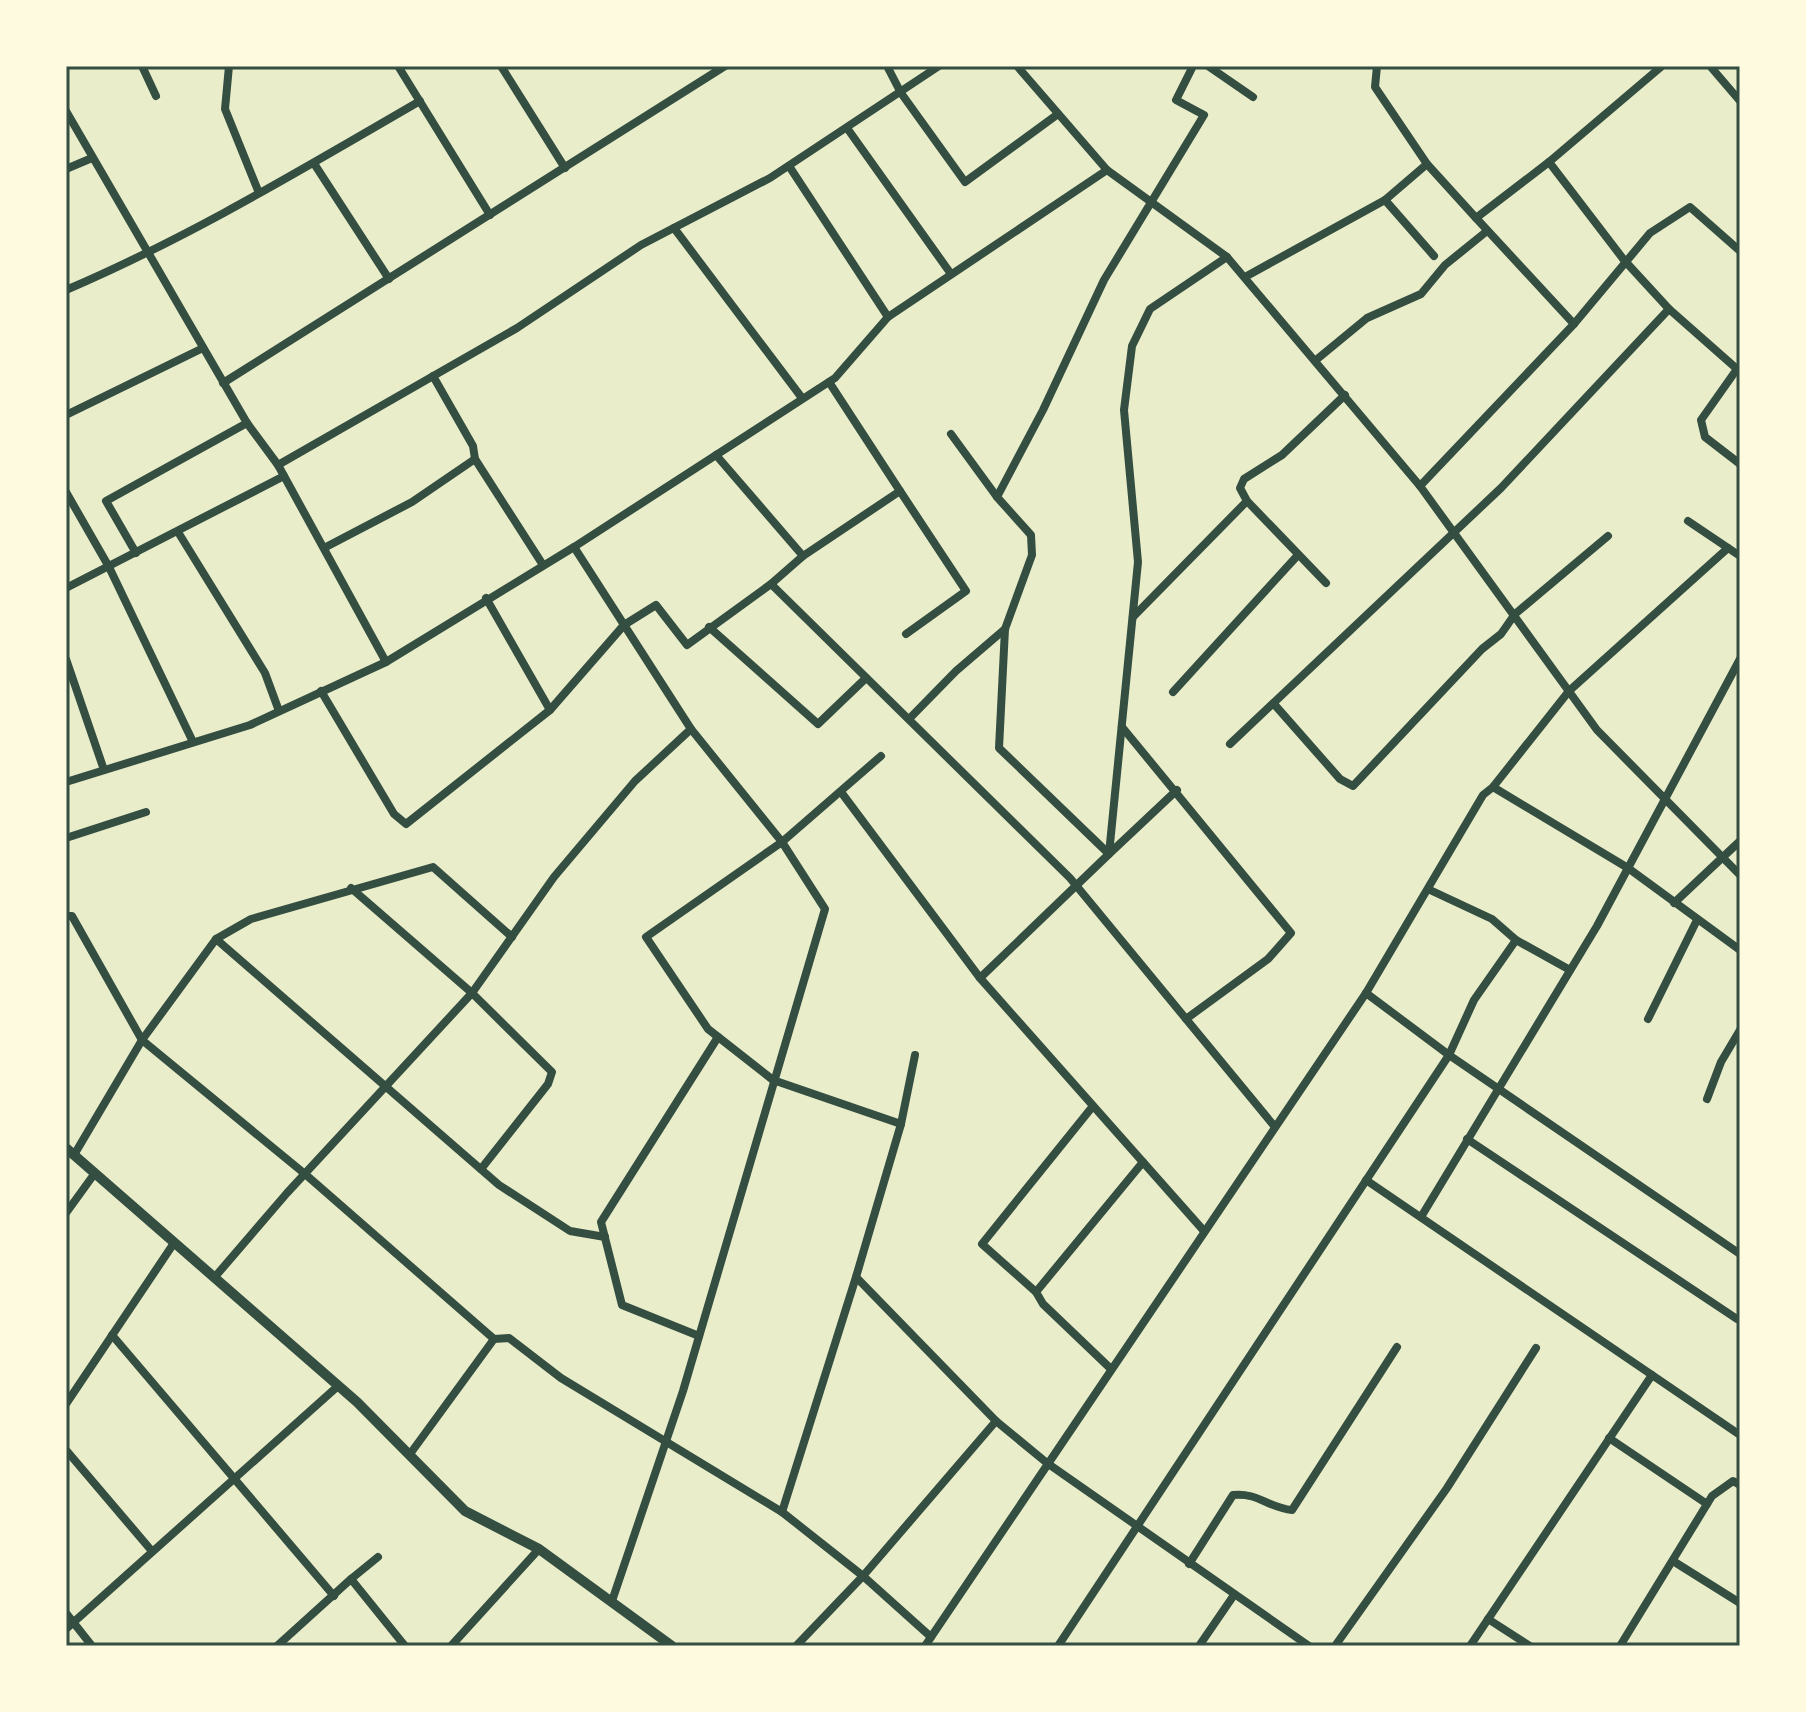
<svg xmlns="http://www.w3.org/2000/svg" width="1806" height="1712" font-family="Commissioner,sans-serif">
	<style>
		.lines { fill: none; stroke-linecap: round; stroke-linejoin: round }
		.minor { stroke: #344e41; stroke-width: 8 }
		.tertiary { stroke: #344e41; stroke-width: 10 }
		.neatline { fill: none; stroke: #344e41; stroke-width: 3 }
	</style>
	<rect width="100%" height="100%" fill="#e9edc9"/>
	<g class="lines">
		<!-- minor -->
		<g class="minor">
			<polyline points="142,66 156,96"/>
			<polyline points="229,66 225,109 259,193"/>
			<polyline points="398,66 490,215"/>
			<polyline points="501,66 565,168"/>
			<polyline points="887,66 901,93 965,182 1058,114"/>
			<polyline points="1017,66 1107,170 1227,257 1420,486 1574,324 1476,218 1549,162 1662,66"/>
			<polyline points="1208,66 1253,97"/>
			<polyline points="1377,66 1375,87 1427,164 1476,218"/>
			<polyline points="1710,66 1740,101"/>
			<polyline points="66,111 247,423 278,465 386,662 574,547 835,378 888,317 1107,170"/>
			<polyline points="847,128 951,274"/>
			<polyline points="1549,162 1624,260 1669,309 1737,369 1701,420 1705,437 1740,464"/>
			<polyline points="315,165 389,279"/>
			<polyline points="789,166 888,317"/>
			<polyline points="66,169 92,158"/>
			<polyline points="1385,200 1434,256"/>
			<polyline points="674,228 802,398"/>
			<polyline points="1245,277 1385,200 1427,164"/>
			<path d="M 66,290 C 190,237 304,168 420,101"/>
			<polyline points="1574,324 1650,233 1690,207 1740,251"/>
			<polyline points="1316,360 1367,318 1421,294 1445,265 1487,231"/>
			<polyline points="433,376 473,446 475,459 543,565"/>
			<polyline points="223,383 725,66"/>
			<polyline points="66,415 203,348"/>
			<polyline points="951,434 997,497"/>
			<polyline points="716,455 803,556 771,584 1070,878 1275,1127"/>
			<polyline points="278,465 517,328 641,245 770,178 939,66"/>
			<polyline points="1420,486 1597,730 1740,875"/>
			<polyline points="900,491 966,591 906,634"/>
			<polyline points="66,492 109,567 193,742"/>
			<polyline points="1688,521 1740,556"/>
			<polyline points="178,532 265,673 279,711"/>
			<polyline points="574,547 691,729 782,842 825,909 683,1391 612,1601"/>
			<polyline points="324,548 412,502 475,459"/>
			<polyline points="136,553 106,501 247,423"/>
			<polyline points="803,556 900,491 829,382"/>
			<polyline points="1326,583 1247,501 1240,488 1244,479 1282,455 1345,395"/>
			<polyline points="66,588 284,476"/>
			<polyline points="486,598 550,710"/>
			<polyline points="1133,617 1247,501"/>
			<polyline points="709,627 818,724 866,678"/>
			<polyline points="66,659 104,770"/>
			<polyline points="321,691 394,814 406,824 550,710 624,625 656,605 687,645 771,584"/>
			<polyline points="1173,692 1298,555"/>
			<polyline points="1274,704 1340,779 1353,786 1482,649 1501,634 1515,614 1608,536"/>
			<polyline points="909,719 956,671 1005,629"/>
			<polyline points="1122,727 1291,933 1268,959 1186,1019"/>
			<polyline points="1230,744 1501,488 1669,309"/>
			<polyline points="881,756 782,842 646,937 708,1029 773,1080 901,1124 856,1277 996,1421 1047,1463 1309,1646"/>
			<polyline points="66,782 250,725 386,662"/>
			<polyline points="1493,787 1628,868 1740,950"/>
			<polyline points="1177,790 1109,854 999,748 1005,629 1032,555 1031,535 997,497 1043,410 1104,280 1204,115 1176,100 1193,66"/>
			<polyline points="841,792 980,978 1204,1231"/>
			<polyline points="66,838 146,812"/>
			<polyline points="351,888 472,993 552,1072 548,1084 481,1169"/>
			<polyline points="1430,890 1492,919 1516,940 1570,970"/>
			<polyline points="1674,903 1740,841"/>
			<polyline points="66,916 72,916 142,1040 305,1174 494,1339 509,1338 561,1378 782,1512 856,1277"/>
			<polyline points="216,939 251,919 433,867 512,937"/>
			<polyline points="1516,940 1474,1000 1449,1055 1740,1254"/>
			<polyline points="980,978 1109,854 1138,562 1124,410 1132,346 1150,309 1227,257"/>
			<polyline points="1648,1019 1697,920"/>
			<polyline points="1707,1099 1721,1062 1740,1030"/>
			<polyline points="1093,1106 982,1244 1036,1292 1043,1304 1111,1369"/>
			<polyline points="901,1124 915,1055"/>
			<polyline points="1467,1139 1737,1319"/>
			<polyline points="74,1155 142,1040 216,939 499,1185 570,1231 605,1237"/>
			<polyline points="1366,1180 1740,1435"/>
			<polyline points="66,1213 95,1173"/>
			<polyline points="1421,1217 1597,926 1740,659"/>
			<polyline points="214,1278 287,1193 472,993 554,877 635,781 691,729"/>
			<polyline points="1036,1292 1143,1162"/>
			<polyline points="112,1335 334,1596"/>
			<polyline points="699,1336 622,1305 601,1222 718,1037"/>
			<polyline points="66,1404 174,1243"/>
			<polyline points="1609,1438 1707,1504"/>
			<polyline points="66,1450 151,1550"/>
			<polyline points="410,1454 494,1339"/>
			<polyline points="782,1512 863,1576 931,1637"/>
			<polyline points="1673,1561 1740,1603"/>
			<path d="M 1189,1564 L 1233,1495 C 1257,1492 1269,1508 1292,1510 L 1397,1347"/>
			<polyline points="351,1579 378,1557"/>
			<polyline points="66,1613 92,1646"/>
			<polyline points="1488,1619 1530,1646"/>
			<polyline points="66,1629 338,1386"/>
			<polyline points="277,1646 351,1579 405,1646"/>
			<polyline points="451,1646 539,1549"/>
			<polyline points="796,1646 863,1576 996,1421"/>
			<polyline points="925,1646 1366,993 1483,795 1493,787 1569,691 1728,548"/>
			<polyline points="1058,1646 1449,1055 1366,993"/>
			<polyline points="1199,1646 1234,1595"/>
			<polyline points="1335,1646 1447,1488 1536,1348"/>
			<polyline points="1470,1646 1652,1375"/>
			<polyline points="1620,1646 1712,1496 1733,1481 1740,1485"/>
		</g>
		<!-- tertiary -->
		<polyline class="tertiary" points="66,1148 357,1402 465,1511 539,1549 672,1646"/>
	</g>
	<!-- border -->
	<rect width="1806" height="1712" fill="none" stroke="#fefae0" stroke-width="136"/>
	<rect x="68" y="68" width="1670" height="1576" class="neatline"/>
</svg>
